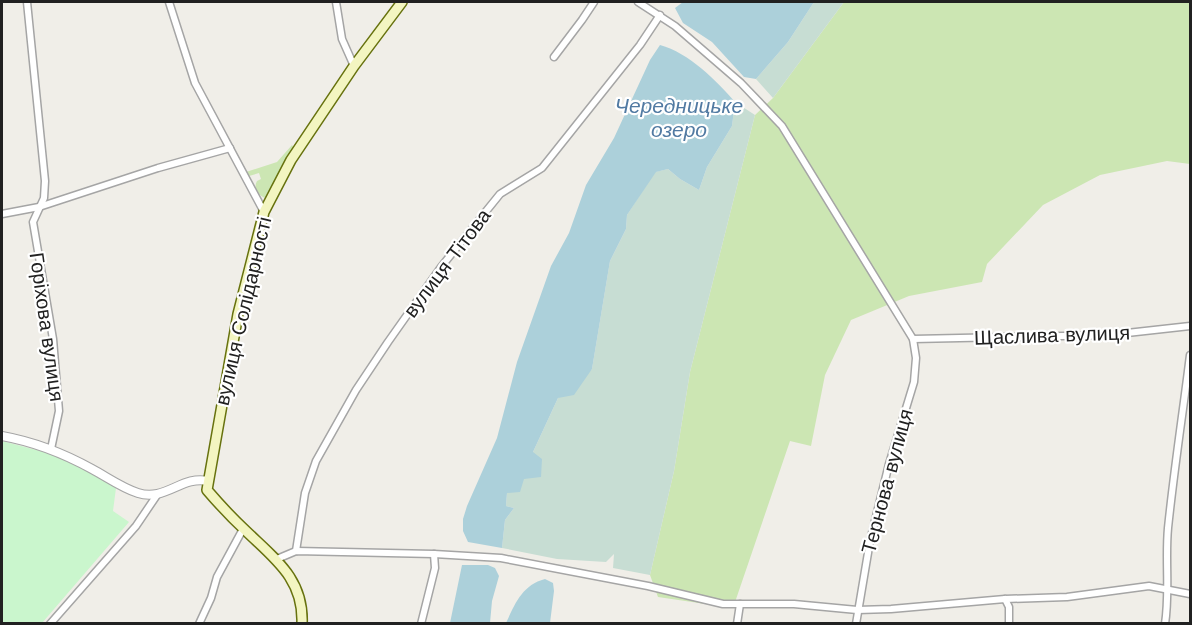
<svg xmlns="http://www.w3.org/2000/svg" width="1192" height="625" font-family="'Work Sans',sans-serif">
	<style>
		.grass { fill: #cce6b3 }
		.wetland { fill: #c7ddd3 }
		.park { fill: #caf6cd }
		.water { fill: #acd0da }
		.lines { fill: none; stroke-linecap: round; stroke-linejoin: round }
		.minor-casing { stroke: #a5a5a5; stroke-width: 9 }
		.tertiary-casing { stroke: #a5a5a5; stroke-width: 10 }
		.secondary-casing { stroke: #67720e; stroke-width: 12 }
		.minor { stroke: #fff; stroke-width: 6 }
		.tertiary { stroke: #fff; stroke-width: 8 }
		.secondary { stroke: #f3f5c1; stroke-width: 9 }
		.labels { text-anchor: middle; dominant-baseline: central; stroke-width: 4.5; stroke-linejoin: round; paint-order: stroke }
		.street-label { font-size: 20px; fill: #212121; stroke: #fff }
		.water-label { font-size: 21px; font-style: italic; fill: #517aa2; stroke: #fff }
	</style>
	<rect width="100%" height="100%" fill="#f0eee8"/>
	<!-- grass -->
	<g class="grass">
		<polygon points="844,2 1190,2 1190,164 1167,161 1100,175 1043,205 987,264 982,282 909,296 851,320 825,375 811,446 790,441 733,608 658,597 650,575 674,471 690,372 755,115 773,98"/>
		<path d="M 292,145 L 294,148 L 266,198 C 258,196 253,188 257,181 L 261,179 L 259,173 L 249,176 L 246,172 L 277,162 Z"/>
	</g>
	<!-- wetland -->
	<g class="wetland">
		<polygon points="814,2 844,2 773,98 756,79 788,42"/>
		<polygon points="735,102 755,115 690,372 674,471 650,575 613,568 614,554 606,562 557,559 502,548 505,520 514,508 506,506 507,493 533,452 558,398 592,369 610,261 626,229 627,215 655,172 668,169 680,179 699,190 707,167 732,126"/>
	</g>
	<!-- park -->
	<polygon class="park" points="2,441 48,453 93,473 116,488 113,511 129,522 42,623 2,623"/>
	<!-- water -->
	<g class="water">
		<polygon points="683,2 814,2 788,42 756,79 744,77 712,42 683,23 675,8"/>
		<path d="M 660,45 C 689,53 716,80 735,102 L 732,126 L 707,167 L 699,190 L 680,179 L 668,169 L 656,172 L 627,215 L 626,229 L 610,261 L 592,369 L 574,395 L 558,398 L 533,452 L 542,459 L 541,477 L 524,479 L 520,492 L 507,493 L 506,506 L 514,508 L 505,520 L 502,548 L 468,542 L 463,531 L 463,519 L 467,506 L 497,438 L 517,362 L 551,266 L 569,233 L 586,185 L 614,138 L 650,60 Z"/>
		<polygon points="462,565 488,565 495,568 499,576 492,601 490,623 450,623"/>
		<path d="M 545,579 L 553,583 L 554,591 L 550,623 L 506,623 C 515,604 522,585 545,579 Z"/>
	</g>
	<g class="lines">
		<!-- minor casing -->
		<g class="minor-casing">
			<g id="minor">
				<polyline points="27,2 45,181 44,198 33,222 53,339 59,411 51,449"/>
				<polyline points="169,2 195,83 264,212"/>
				<polyline points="336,2 342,39 354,66"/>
				<polyline points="638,2 675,26 741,83 782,126 913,339 916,358 914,382 889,464 870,541 856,624"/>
				<polyline points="554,57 582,20 594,2"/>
				<polyline points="2,214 39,207 158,168 230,148"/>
				<polyline points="913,339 1109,335 1190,326"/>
				<polyline points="296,551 305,493 316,461 356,390 388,342 441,267 500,194 542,168 640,45 660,15"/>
				<polyline points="277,559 296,551 434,554 501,558 648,586 723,604 794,604 857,610 891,609 1005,599 1067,597 1149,586 1190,594"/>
				<polyline points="1005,599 1009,607 1009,624"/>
				<polyline points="50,624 136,526 157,495"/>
				<polyline points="199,624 211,598 217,577 243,529"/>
				<polyline points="421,624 435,568 434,554"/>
				<polyline points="737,624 740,604"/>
				<path d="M 1165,624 C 1170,592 1165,560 1168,528 C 1174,470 1183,412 1190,355"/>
			</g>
		</g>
		<!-- tertiary casing -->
		<g class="tertiary-casing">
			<path id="tertiary" d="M 2,436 C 35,442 63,453 92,469 C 107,477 122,488 138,493 C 165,502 182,475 208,481"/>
		</g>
		<!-- secondary casing -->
		<g class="secondary-casing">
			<path id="secondary" d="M 302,624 C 304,579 275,559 246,531 C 232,518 219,504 207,490 L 238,314 L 264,212 L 291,160 L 354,66 L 402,2"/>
		</g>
		<!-- minor -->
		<use href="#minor" class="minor"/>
		<!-- tertiary -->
		<use href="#tertiary" class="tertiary"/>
		<!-- secondary -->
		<use href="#secondary" class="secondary"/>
	</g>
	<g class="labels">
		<!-- street labels -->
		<g class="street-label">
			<text transform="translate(447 263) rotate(-53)">вулиця Тітова</text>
			<text transform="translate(243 311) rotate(-77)">вулиця Солідарності</text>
			<text transform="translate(47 327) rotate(82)">Горіхова вулиця</text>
			<text transform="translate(1052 335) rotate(-2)">Щаслива вулиця</text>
			<text transform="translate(887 481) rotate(-75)">Тернова вулиця</text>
		</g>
		<!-- water labels -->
		<g class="water-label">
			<text x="679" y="105">Чередницьке<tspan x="679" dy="24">озеро</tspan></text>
		</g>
	</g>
	<!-- border -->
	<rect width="1192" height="625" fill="none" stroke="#212121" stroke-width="6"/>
</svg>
